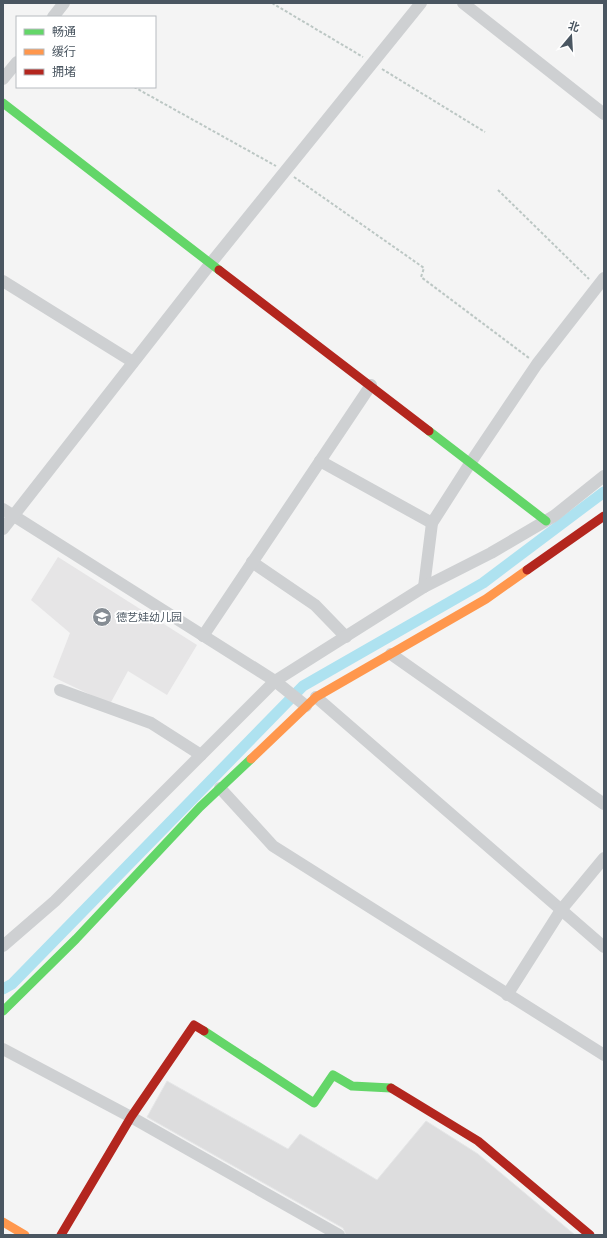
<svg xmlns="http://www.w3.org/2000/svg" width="607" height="1238" font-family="Poppins,'Noto Sans SC',sans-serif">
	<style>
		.education { fill: #e6e5e6 }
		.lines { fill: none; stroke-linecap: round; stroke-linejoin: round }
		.canal { stroke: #aee2f0; stroke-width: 11 }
		.building { fill: #ddddde; stroke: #e5e6e7 }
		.path { stroke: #bcc7c4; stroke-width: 2; stroke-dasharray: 3 2; stroke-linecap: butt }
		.street { stroke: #ced0d2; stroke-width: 12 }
		.fast { stroke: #63d668; stroke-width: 9 }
		.slow { stroke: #ff974d; stroke-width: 9 }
		.jam { stroke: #b3261e; stroke-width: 9 }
		.labels { text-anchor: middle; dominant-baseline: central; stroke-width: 4; stroke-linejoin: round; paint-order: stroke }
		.poi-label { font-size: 11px; fill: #4a5661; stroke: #fff; text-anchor: start }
	</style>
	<rect width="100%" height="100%" fill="#f4f4f4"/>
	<!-- education -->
	<polygon class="education" points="58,557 197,645 167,695 128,671 110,704 53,677 70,633 31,600"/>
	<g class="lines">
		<!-- canal -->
		<polyline class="canal" points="3,989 12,984 303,686 483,583 604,492"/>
	</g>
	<!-- building -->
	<polygon class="building" points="167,1081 288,1149 300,1134 377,1180 426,1121 478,1154 575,1235 346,1235 343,1228 147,1117"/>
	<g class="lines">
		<!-- path -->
		<g class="path">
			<polyline points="272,3 363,57"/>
			<polyline points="382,69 485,132"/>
			<polyline points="134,87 276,166"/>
			<polyline points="294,177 424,268 421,277 529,358"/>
			<polyline points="498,190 589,279"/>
		</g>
		<!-- street -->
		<g class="street">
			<polyline points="463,3 604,114"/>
			<polyline points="53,17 64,3"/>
			<polyline points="3,79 17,62"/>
			<polyline points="3,281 133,362"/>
			<polyline points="320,461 432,523"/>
			<polyline points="3,509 275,681 306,706"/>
			<polyline points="3,529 211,263 421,3"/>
			<polyline points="252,562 315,605 346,637"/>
			<polyline points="424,587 432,523 471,462 537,364 604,278"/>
			<polyline points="203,636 371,385"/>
			<polyline points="391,654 604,804"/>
			<polyline points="60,690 151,723 201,755"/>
			<polyline points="316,697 604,947"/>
			<polyline points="220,788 273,846 604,1055"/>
			<polyline points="3,946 55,901 275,681 424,587 491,553 554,516 604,476"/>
			<polyline points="507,995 561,910 604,858"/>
			<polyline points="3,1049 131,1117 339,1235"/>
		</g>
		<!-- fast -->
		<g class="fast">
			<polyline points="3,103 219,270"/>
			<polyline points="429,431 546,521"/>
			<polyline points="3,1011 76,939 200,807 251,759"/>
			<polyline points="204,1031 314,1103 333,1075 352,1086 391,1088"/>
		</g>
		<!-- slow -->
		<g class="slow">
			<polyline points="251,759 316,697 486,599 527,570"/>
			<polyline points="3,1222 25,1235"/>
		</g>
		<!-- jam -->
		<g class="jam">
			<polyline points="219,270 429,431"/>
			<polyline points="527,570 604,516"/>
			<polyline points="391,1088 478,1141 590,1235"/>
			<polyline points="61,1235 131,1117 194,1025 204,1031"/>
		</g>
	</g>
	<!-- icons -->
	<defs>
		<g id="school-disc" transform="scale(1)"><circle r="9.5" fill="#868d94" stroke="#fff"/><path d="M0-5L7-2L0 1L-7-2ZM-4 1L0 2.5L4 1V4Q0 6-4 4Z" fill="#fff"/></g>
	</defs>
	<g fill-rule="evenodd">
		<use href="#school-disc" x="102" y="617"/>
	</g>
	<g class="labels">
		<!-- poi labels -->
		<g class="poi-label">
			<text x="116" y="617">德艺娃幼儿园</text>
		</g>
	</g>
	<!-- border -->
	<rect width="607" height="1238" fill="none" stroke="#4a5661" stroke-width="8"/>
	<!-- legend -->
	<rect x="16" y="16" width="140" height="72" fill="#ffffff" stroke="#b7bbc0"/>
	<rect x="24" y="29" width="20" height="6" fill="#63d668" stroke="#b7bbc0"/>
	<text x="52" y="36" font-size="12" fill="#4a5661">畅通</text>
	<rect x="24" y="49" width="20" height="6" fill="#ff974d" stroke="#b7bbc0"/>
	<text x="52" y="56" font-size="12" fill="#4a5661">缓行</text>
	<rect x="24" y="69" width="20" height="6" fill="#b3261e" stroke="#b7bbc0"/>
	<text x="52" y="76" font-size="12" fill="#4a5661">拥堵</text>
	<!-- north arrow -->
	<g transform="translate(571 36) rotate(18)" stroke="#ffffff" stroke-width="3" paint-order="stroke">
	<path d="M0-3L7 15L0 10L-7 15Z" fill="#4a5661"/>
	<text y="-6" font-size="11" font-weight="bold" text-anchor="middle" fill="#4a5661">北</text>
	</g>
</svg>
